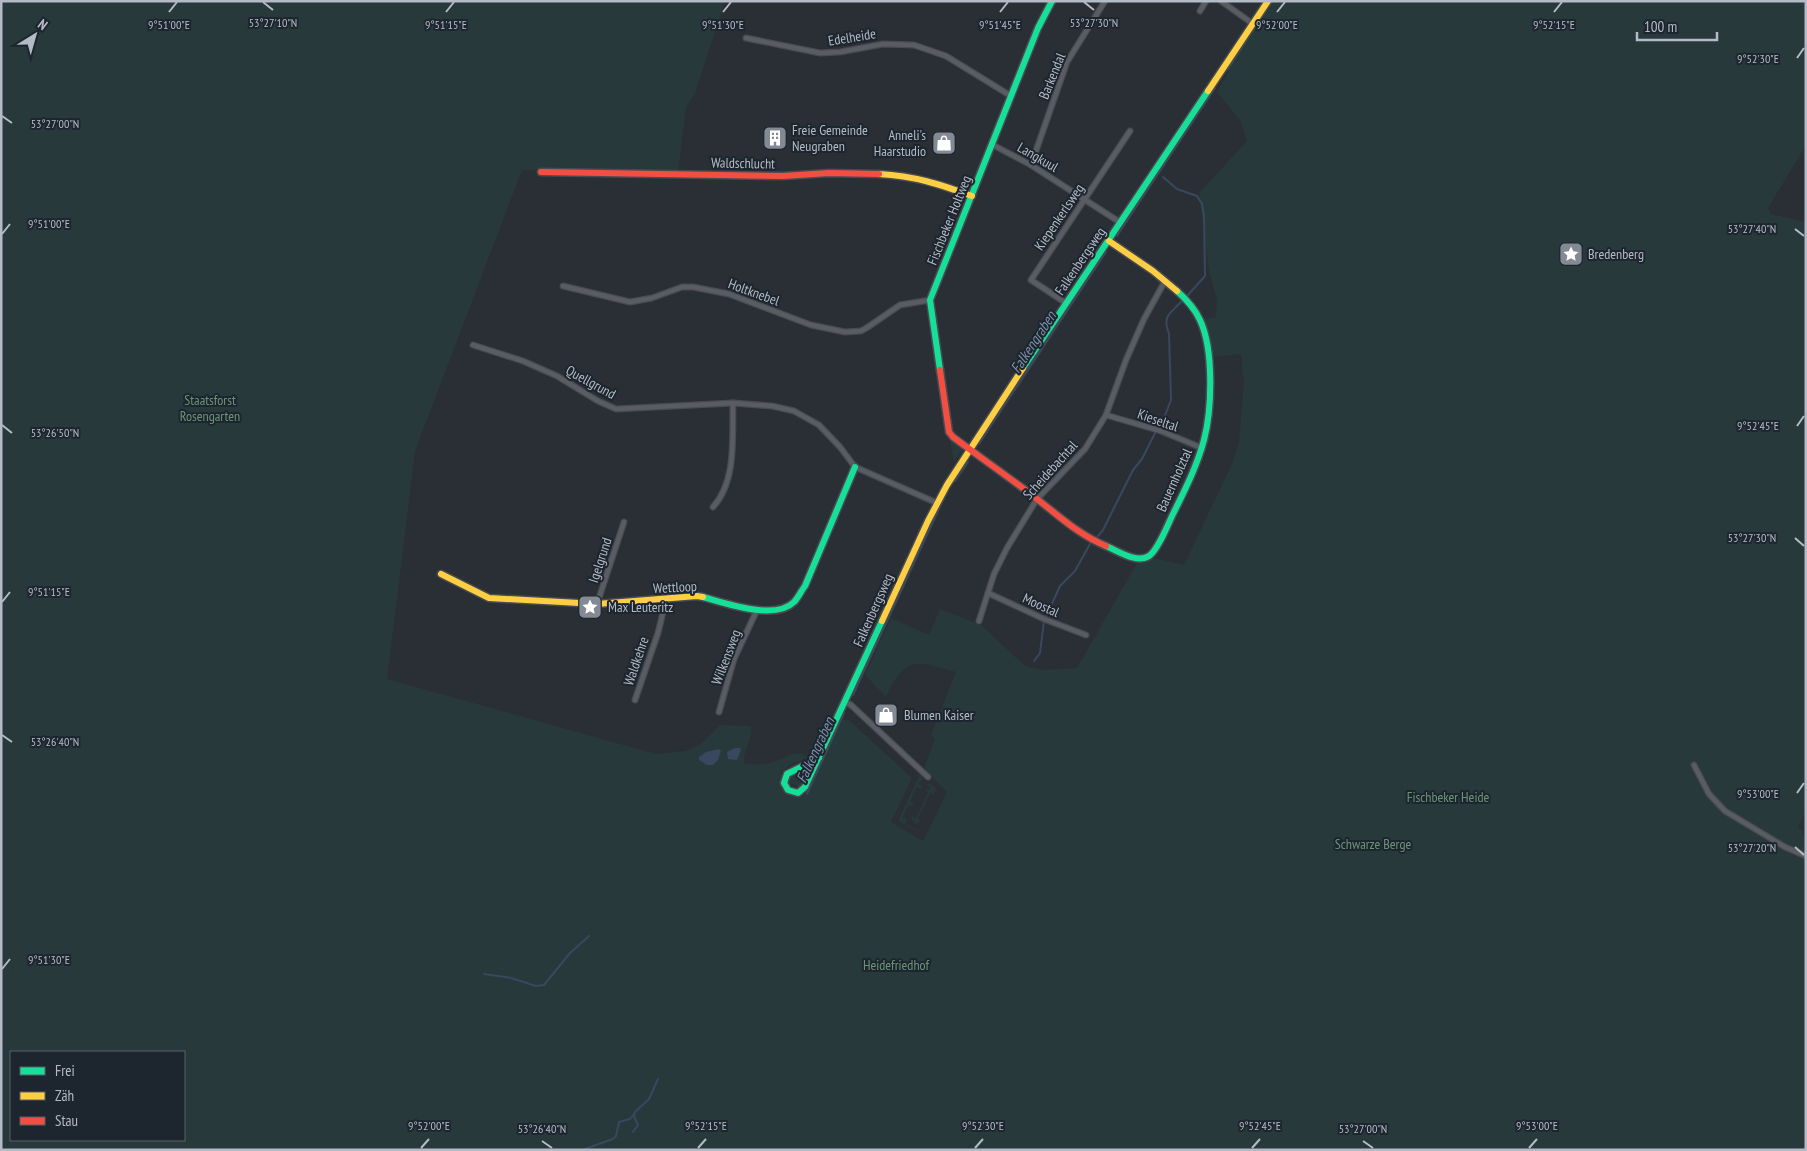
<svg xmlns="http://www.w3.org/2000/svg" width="1807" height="1151" font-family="'PT Sans Narrow',sans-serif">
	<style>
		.green { fill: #27393b; fill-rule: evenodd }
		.water { fill: #39485e }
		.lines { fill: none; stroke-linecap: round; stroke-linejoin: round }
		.stream { stroke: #39485e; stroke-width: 2 }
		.street-casing { stroke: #484b50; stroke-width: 7 }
		.fast-casing { stroke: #484b50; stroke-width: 9 }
		.slow-casing { stroke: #484b50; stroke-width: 9 }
		.jam-casing { stroke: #484b50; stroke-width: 9 }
		.street { stroke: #595d63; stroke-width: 4.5 }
		.fast { stroke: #16e098; stroke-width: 6 }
		.slow { stroke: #ffcf43; stroke-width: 6 }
		.jam { stroke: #f24e42; stroke-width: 6 }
		.ticks { fill: none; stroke: #b4bbc6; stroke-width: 2 }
		.labels { text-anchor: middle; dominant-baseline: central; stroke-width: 4; stroke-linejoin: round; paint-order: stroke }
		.street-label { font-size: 14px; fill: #b4bbc6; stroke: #1d252f }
		.poi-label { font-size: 14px; fill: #b4bbc6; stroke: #1d252f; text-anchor: start }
		.park-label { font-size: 14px; fill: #6c9576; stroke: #1d252f }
		.water-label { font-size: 15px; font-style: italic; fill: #7d91ab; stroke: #1d252f }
		.ticks-label { font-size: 12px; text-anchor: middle; fill: #b4bbc6; stroke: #1d252f; stroke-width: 4; stroke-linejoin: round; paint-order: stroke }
	</style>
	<rect width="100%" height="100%" fill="#2a2f35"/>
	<!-- green -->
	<g class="green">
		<path d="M 1,1 L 725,1 L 695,93 L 686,107 L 678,172 L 522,170 L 415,451 L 387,679 L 656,754 L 686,751 L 702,743 L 720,725 L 751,726 C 753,738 743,750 744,763 C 755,766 771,764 781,759 C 792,754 796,750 807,757 L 807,759 L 791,764 L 781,772 L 780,774 L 783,774 C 777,793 792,795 805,795 L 840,719 L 850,721 L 912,778 L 891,822 L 923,841 L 947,792 L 924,769 L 935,738 L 931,735 L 956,672 C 916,661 906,654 886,697 L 865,675 L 891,618 L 929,635 L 940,609 L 981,625 L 1025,666 L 1042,670 L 1077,668 L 1137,563 L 1146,562 L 1153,558 L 1184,565 L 1232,464 L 1239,443 L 1244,382 L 1241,354 L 1211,357 L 1205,319 L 1216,317 L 1217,300 L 1209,270 L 1199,193 L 1247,141 L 1240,120 L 1217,92 L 1229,71 L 1226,69 L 1270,1 L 1806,1 L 1806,145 L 1768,208 L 1771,214 L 1806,222 L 1806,814 L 1804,814 L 1798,828 L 1803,831 L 1802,835 L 1806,837 L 1806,1150 L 1,1150 ZM 11,1052 L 184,1052 L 184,1140 L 11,1140 Z"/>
		<polygon points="951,439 962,449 954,462 950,441"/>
		<polygon points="808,766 811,769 803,785 799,789 798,786 790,783 787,783 788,776"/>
		<polygon points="920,774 923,780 920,780 918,784 922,786 921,789 917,787 910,801 914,804 912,806 908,805 903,817 907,819 905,824 918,830 917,831 898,821"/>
		<polygon points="929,783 934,786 936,790 934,795 930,793 918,819 922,821 916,824 912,820 912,816 916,818 928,792 925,790 926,788 929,790 931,787 927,785"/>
	</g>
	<!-- water -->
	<g class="water">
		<polygon points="735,748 740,748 741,750 737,760 728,759 727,752"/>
		<polygon points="719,749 721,751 718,760 713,765 707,765 699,760 699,757 706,752"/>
	</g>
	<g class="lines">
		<!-- stream -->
		<g class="stream">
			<polyline points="1228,69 1272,1"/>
			<polyline points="1163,177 1177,189 1197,196 1202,204 1204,216 1205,276 1188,295"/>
			<polyline points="1117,236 1215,88"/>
			<path d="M 1161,426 L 1171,400 L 1169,334 C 1162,315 1170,314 1182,301"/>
			<polyline points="979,444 1106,252"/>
			<polyline points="955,481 968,462"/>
			<polyline points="1098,536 1103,530 1133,470 1142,459 1155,433"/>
			<polyline points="1045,619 1060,586 1075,571 1090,544"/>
			<polyline points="1034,661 1040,653 1044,621"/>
			<polyline points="853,695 944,498"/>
			<polyline points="807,794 844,713"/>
			<polyline points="484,974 511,978 536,986 544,985 570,953 589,936"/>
			<polyline points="633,1132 638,1125 634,1116 635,1112 649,1099 658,1079"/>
			<polyline points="582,1150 613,1139 616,1136 619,1122 630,1119 634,1114"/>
		</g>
		<!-- street casing -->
		<g class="street-casing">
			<g id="street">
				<polyline points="1221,1 1253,24"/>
				<polyline points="1200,11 1206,1"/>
				<polyline points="746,38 820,53 840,52 883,44 914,45 946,56 1011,96"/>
				<polyline points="993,145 1031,165 1121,223"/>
				<polyline points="1031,165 1067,62 1105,1"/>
				<polyline points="563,286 630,302 652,298 682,287 693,287 729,294 811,325 845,332 861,331 868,327 900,305 930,300"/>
				<polyline points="1066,303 1031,280 1130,131"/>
				<polyline points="473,345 523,361 557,376 598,401 616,409 733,403 772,406 794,411 819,425 840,447 855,467 937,503"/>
				<polyline points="1106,415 1161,431 1202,448"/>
				<path d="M 713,507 C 737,481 732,437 733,403"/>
				<polyline points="988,593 1044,619 1086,635"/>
				<polyline points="597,604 624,522"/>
				<polyline points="979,621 994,574 1007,548 1037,499 1085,449 1106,415 1126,360 1144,319 1165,281"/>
				<polyline points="635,700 658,633 666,600"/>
				<polyline points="845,702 851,705 928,777"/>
				<polyline points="719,712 734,659 757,610"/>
				<polyline points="1694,765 1709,794 1725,811 1785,847 1806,856"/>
			</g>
		</g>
		<!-- fast casing -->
		<g class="fast-casing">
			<g id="fast">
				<polyline points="1023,368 1208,91"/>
				<polyline points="940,370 930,300 1038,28 1052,1"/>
				<path d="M 1106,546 C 1118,551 1137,564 1149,556 C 1158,550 1168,524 1173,514 C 1185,490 1197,466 1204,440 C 1212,409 1214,350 1200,320 C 1195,309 1186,299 1177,291"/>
				<path d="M 703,597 C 725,603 775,621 794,602 C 798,598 801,591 805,586 L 855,467"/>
				<polyline points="819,758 787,774 784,783 788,790 798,793 805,787 882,621"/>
			</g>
		</g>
		<!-- slow casing -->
		<g class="slow-casing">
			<g id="slow">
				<polyline points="1208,91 1268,1"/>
				<path d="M 879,174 C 915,176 939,184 972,196"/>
				<polyline points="1109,241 1153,271 1177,291"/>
				<polyline points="441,574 489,598 597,604 697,596 703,597"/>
				<polyline points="882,621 928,521 947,485 1023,368"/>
			</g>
		</g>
		<!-- jam casing -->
		<g class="jam-casing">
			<g id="jam">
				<polyline points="541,172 783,176 829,173 879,174"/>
				<path d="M 940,370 L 949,432 L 953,437 C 981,458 1009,477 1037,499 C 1059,516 1079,535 1106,546"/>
			</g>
		</g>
		<!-- street -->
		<use href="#street" class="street"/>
		<!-- fast -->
		<use href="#fast" class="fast"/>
		<!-- slow -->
		<use href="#slow" class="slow"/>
		<!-- jam -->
		<use href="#jam" class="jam"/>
	</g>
	<!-- ticks -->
	<path class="ticks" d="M 263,2 L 273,10M 1084,2 L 1094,10M 169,12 L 177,2M 446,12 L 454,2M 723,12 L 731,2M 1000,12 L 1008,2M 1277,12 L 1285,2M 1554,12 L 1562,2M 1797,58 L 1804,48M 2,116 L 12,123M 1795,229 L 1804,236M 2,234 L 10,224M 2,425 L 12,433M 1797,426 L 1804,416M 1795,538 L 1804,546M 2,602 L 10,592M 2,735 L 12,742M 1797,793 L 1804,783M 1795,847 L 1804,855M 2,969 L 10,959M 542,1141 L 552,1148M 1363,1141 L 1373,1148M 421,1148 L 429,1139M 698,1148 L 706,1139M 975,1148 L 983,1139M 1252,1148 L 1260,1139M 1529,1148 L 1537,1139"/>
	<!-- icons -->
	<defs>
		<g id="building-square" transform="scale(1.25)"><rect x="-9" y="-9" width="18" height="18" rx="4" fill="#848a93" stroke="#1d252f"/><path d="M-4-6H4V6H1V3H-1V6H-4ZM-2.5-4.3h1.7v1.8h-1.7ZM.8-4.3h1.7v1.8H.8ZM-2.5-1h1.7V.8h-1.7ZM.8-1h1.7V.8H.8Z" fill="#fff"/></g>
		<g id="shop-square" transform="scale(1.25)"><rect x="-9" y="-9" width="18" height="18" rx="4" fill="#848a93" stroke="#1d252f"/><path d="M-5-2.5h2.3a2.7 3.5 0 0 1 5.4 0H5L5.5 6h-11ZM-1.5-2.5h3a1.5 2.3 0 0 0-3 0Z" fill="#fff"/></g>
		<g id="sight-square" transform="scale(1.25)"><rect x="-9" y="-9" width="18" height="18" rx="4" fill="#848a93" stroke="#1d252f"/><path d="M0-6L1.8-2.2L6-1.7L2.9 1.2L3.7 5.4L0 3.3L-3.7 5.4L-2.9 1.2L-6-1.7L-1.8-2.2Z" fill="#fff"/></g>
	</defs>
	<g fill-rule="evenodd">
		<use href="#building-square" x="775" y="138"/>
		<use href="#shop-square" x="944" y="143"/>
		<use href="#sight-square" x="1571" y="254"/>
		<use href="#sight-square" x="590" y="607"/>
		<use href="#shop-square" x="886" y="715"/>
	</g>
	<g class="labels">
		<!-- street labels -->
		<g class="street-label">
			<text transform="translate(852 37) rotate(-9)">Edelheide</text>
			<text transform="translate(1052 76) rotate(-68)">Barkendal</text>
			<text transform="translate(1038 157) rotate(30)">Langkuul</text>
			<text transform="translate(743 163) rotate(1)">Waldschlucht</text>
			<text transform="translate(1059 217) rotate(-56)">Kiepenkerlsweg</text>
			<text transform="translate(949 220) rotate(-68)">Fischbeker Holtweg</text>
			<text transform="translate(1080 261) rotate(-56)">Falkenbergsweg</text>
			<text transform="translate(754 292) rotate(20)">Holtknebel</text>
			<text transform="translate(591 382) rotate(29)">Quellgrund</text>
			<text transform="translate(1158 420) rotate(19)">Kieseltal</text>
			<text transform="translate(1050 470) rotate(-48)">Scheidebachtal</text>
			<text transform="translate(1174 480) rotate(-66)">Bauernholztal</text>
			<text transform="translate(600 560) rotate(-72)">Igelgrund</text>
			<text transform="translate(675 587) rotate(-3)">Wettloop</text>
			<text transform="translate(1041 605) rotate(24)">Moostal</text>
			<text transform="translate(873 610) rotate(-66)">Falkenbergsweg</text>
			<text transform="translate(726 657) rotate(-69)">Wilkensweg</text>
			<text transform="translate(636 661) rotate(-71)">Waldkehre</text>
		</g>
		<!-- poi labels -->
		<g class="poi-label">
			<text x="792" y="130">Freie Gemeinde<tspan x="792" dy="16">Neugraben</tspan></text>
			<text x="926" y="135" text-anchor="end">Anneli's<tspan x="926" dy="16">Haarstudio</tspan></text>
			<text x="1588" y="254">Bredenberg</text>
			<text x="608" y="607">Max Leuteritz</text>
			<text x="904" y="715">Blumen Kaiser</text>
		</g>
		<!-- park labels -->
		<g class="park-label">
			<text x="210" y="400">Staatsforst<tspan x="210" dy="16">Rosengarten</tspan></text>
			<text x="1448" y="797">Fischbeker Heide</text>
			<text x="1373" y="844">Schwarze Berge</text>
			<text x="896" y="965">Heidefriedhof</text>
		</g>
		<!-- water labels -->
		<g class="water-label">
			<text transform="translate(1033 342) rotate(-57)">Falkengraben</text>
			<text transform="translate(815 750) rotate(-65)">Falkengraben</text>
		</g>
	</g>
	<g class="ticks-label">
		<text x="273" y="27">53°27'10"N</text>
		<text x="1094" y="27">53°27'30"N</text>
		<text x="169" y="29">9°51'00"E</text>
		<text x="446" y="29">9°51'15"E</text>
		<text x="723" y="29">9°51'30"E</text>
		<text x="1000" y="29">9°51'45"E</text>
		<text x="1277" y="29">9°52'00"E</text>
		<text x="1554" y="29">9°52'15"E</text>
		<text x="1758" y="63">9°52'30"E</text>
		<text x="55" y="128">53°27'00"N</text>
		<text x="49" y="228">9°51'00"E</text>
		<text x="1752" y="233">53°27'40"N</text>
		<text x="1758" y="430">9°52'45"E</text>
		<text x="55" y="437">53°26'50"N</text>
		<text x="1752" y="542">53°27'30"N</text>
		<text x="49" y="596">9°51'15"E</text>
		<text x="55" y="746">53°26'40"N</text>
		<text x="1758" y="798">9°53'00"E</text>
		<text x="1752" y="852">53°27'20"N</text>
		<text x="49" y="964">9°51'30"E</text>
		<text x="429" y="1130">9°52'00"E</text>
		<text x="706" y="1130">9°52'15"E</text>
		<text x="983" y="1130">9°52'30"E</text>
		<text x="1260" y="1130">9°52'45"E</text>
		<text x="1537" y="1130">9°53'00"E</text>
		<text x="542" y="1133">53°26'40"N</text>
		<text x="1363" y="1133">53°27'00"N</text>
	</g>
	<!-- border -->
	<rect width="1807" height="1151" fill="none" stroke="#b4bbc6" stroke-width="5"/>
	<!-- legend -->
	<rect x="10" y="1051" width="175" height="90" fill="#1d252f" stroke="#59616b"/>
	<rect x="20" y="1067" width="25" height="8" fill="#16e098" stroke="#59616b"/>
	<text x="55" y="1076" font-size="15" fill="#b4bbc6">Frei</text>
	<rect x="20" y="1092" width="25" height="8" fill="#ffcf43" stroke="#59616b"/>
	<text x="55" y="1101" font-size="15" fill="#b4bbc6">Zäh</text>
	<rect x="20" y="1117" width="25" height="8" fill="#f24e42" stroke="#59616b"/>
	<text x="55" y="1126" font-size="15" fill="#b4bbc6">Stau</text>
	<!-- north arrow -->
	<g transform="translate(35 35) rotate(37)" stroke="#1d252f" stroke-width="4" paint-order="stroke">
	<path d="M0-4L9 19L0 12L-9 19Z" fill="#b4bbc6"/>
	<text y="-8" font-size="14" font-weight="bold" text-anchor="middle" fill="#b4bbc6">N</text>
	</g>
	<!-- scale -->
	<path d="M1637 32v8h80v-8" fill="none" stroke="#b4bbc6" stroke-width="2.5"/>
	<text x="1644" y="32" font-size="15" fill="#b4bbc6" stroke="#1d252f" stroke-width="4" paint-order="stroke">100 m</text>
</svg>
